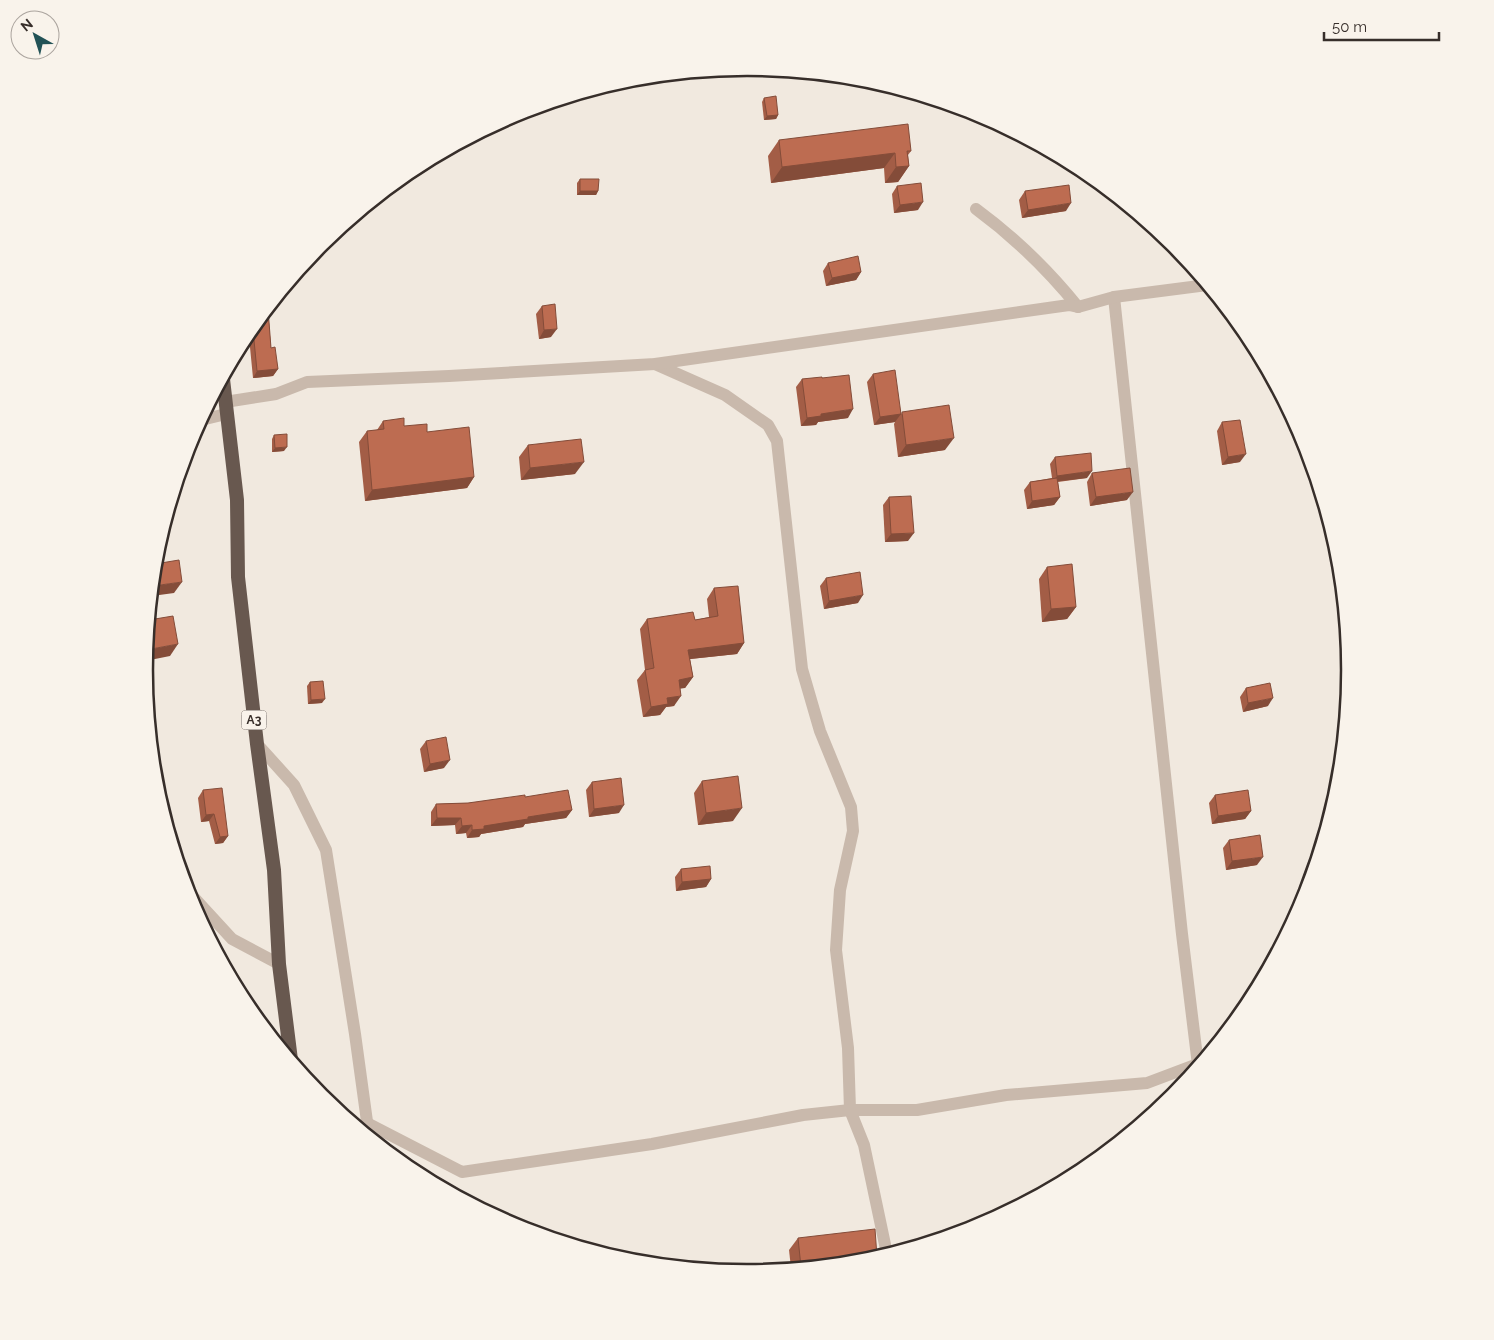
<svg xmlns="http://www.w3.org/2000/svg" width="1494" height="1340" font-family="Raleway,sans-serif">
	<style>
		.lines { fill: none; stroke-linecap: round; stroke-linejoin: round }
		.minor { stroke: #c9b9ac; stroke-width: 12 }
		.trunk { stroke: #68584f; stroke-width: 14 }
		.wall { fill: #a35d46 }
		.shaded-wall { fill: #844c39 }
		.building { fill: #bd6c51; stroke: #844c39 }
		.labels { text-anchor: middle; dominant-baseline: central; stroke-width: 4.5; stroke-linejoin: round; paint-order: stroke }
		.shield { fill: #f9f3eb; stroke: #716964; stroke-width: 1 }
		.shield-label { font-size: 12px; font-weight: bold; fill: #372e2a }
		.rim { fill: none; stroke: #372e2a; stroke-width: 2.5 }
	</style>
	<rect width="100%" height="100%" fill="#f1e9df"/>
	<g class="lines">
		<!-- minor -->
		<g class="minor">
			<path d="M 976,209 C 1014,237 1049,271 1078,307"/>
			<polyline points="1114,297 1182,934 1198,1065"/>
			<polyline points="655,364 725,395 768,425 777,441 802,669 820,731 851,807 853,831 840,890 836,950 848,1048 850,1110 864,1145 887,1254"/>
			<polyline points="225,402 276,394 307,382 449,376 655,364 1069,305 1078,307 1114,297 1207,285"/>
			<polyline points="201,420 226,414"/>
			<polyline points="257,744 294,785 326,850 355,1034 369,1136"/>
			<polyline points="187,890 232,939 279,964"/>
			<polyline points="367,1123 462,1172 652,1144 803,1115 850,1110 917,1110 1006,1095 1147,1083 1200,1063"/>
		</g>
		<!-- trunk -->
		<polyline class="trunk" points="223,379 237,500 238,577 257,744 274,870 279,964 291,1060"/>
	</g>
	<!-- wall -->
	<g class="wall">
		<polygon points="764,98 778,115 776,119 764,120 762,102"/>
		<polygon points="779,140 911,151 908,155 909,166 898,182 885,183 884,168 771,183 768,156"/>
		<polygon points="580,179 598,191 596,195 577,195 577,183"/>
		<polygon points="897,186 918,210 894,213 892,194"/>
		<polygon points="1025,191 1066,211 1022,218 1019,200"/>
		<polygon points="828,263 861,272 856,280 826,286 823,271"/>
		<polygon points="542,306 551,337 539,339 536,314"/>
		<polygon points="268,309 271,348 278,369 273,376 253,378 249,337 246,337 246,335"/>
		<polygon points="873,374 901,413 945,450 898,457 894,424 895,422 874,425 867,382"/>
		<polygon points="822,378 848,418 818,422 816,425 801,426 796,387 802,379"/>
		<polygon points="383,421 427,432 474,477 467,488 365,501 359,442 367,431 377,430"/>
		<polygon points="1222,422 1240,462 1222,465 1217,431"/>
		<polygon points="274,435 284,451 272,452 272,439"/>
		<polygon points="528,445 575,474 521,480 519,457"/>
		<polygon points="1055,457 1087,478 1058,482 1060,497 1054,505 1027,509 1024,490 1030,482 1052,478 1050,464"/>
		<polygon points="1092,473 1127,500 1090,506 1087,482"/>
		<polygon points="889,497 908,541 885,542 883,505"/>
		<polygon points="1047,567 1076,607 1067,619 1042,622 1039,579"/>
		<polygon points="826,578 858,603 824,609 820,586"/>
		<polygon points="714,588 744,643 737,654 690,659 693,677 685,688 680,688 674,706 666,707 660,715 643,717 637,680 645,670 640,629 647,619 695,620 709,617 707,599"/>
		<polygon points="310,682 322,703 308,704 307,686"/>
		<polygon points="1246,688 1268,706 1243,712 1240,697"/>
		<polygon points="426,741 444,768 424,772 420,749"/>
		<polygon points="702,781 733,821 698,825 694,793"/>
		<polygon points="592,782 619,813 589,817 586,790"/>
		<polygon points="203,790 228,836 223,843 215,844 209,821 201,822 198,798"/>
		<polygon points="1215,795 1251,811 1245,819 1212,824 1209,803"/>
		<polygon points="525,797 572,810 566,818 525,824 523,827 481,834 479,837 467,838 466,833 456,834 455,825 431,826 431,812 436,804 468,803"/>
		<polygon points="1229,840 1257,865 1226,870 1223,848"/>
		<polygon points="681,869 711,879 706,887 676,891 675,877"/>
		<polygon points="798,1238 864,1261 791,1268 789,1250"/>
	</g>
	<!-- shaded-wall -->
	<g class="shaded-wall">
		<polygon points="778,115 776,119 764,120 767,116"/>
		<polygon points="895,153 884,168 771,183 782,167"/>
		<polygon points="909,166 898,182 885,183 896,167"/>
		<polygon points="580,191 598,191 596,195 577,195"/>
		<polygon points="923,202 918,210 894,213 900,205"/>
		<polygon points="1071,203 1066,211 1022,218 1028,210"/>
		<polygon points="861,272 856,280 826,286 832,278"/>
		<polygon points="557,329 551,337 539,339 544,330"/>
		<polygon points="251,330 253,330 249,337 246,337"/>
		<polygon points="278,369 273,376 253,378 257,371"/>
		<polygon points="853,409 848,418 818,422 816,425 801,426 807,418 821,414"/>
		<polygon points="901,414 895,422 874,425 880,417"/>
		<polygon points="954,438 945,450 898,457 906,445"/>
		<polygon points="287,447 284,451 272,452 275,448"/>
		<polygon points="1246,454 1240,462 1222,465 1228,457"/>
		<polygon points="584,462 575,474 521,480 530,468"/>
		<polygon points="1092,471 1087,478 1052,482 1057,476"/>
		<polygon points="474,477 467,488 365,501 372,490"/>
		<polygon points="1133,492 1127,500 1090,506 1096,497"/>
		<polygon points="1060,497 1054,505 1027,509 1032,501"/>
		<polygon points="914,533 908,541 885,542 891,534"/>
		<polygon points="182,582 174,593 152,596 153,586"/>
		<polygon points="863,595 858,603 824,609 829,601"/>
		<polygon points="1076,607 1067,619 1042,622 1051,609"/>
		<polygon points="744,643 737,654 681,660 688,650"/>
		<polygon points="178,644 170,656 145,661 146,650"/>
		<polygon points="693,677 685,688 671,690 679,680"/>
		<polygon points="681,696 674,706 666,707 660,715 643,717 651,707 667,698"/>
		<polygon points="1273,698 1268,706 1243,712 1248,703"/>
		<polygon points="325,699 322,703 308,704 311,700"/>
		<polygon points="450,760 444,768 424,772 430,764"/>
		<polygon points="624,805 619,813 589,817 594,809"/>
		<polygon points="742,808 733,821 698,825 706,813"/>
		<polygon points="572,810 566,818 525,824 523,827 481,834 479,837 467,838 472,830 484,826 528,817"/>
		<polygon points="1251,811 1245,819 1212,824 1218,816"/>
		<polygon points="214,814 209,821 201,822 206,815"/>
		<polygon points="437,818 461,818 455,825 431,826"/>
		<polygon points="472,825 466,833 456,834 462,826"/>
		<polygon points="228,836 223,843 215,844 220,837"/>
		<polygon points="1263,857 1257,865 1226,870 1232,861"/>
		<polygon points="711,879 706,887 676,891 682,882"/>
	</g>
	<!-- building -->
	<g class="building">
		<polygon points="776,96 778,115 767,116 764,98"/>
		<polygon points="908,124 911,151 907,151 909,166 896,167 895,153 782,167 779,140"/>
		<polygon points="580,179 599,179 598,191 580,191"/>
		<polygon points="921,183 923,202 900,205 897,186"/>
		<polygon points="1069,185 1071,203 1028,210 1025,191"/>
		<polygon points="858,256 861,272 832,278 828,263"/>
		<polygon points="555,304 557,329 544,330 542,306"/>
		<polygon points="268,309 271,348 275,347 278,369 257,371 253,330 251,330"/>
		<polygon points="895,370 901,414 880,417 873,374"/>
		<polygon points="849,375 853,409 821,414 821,416 807,418 802,379 822,377 822,378"/>
		<polygon points="949,405 954,438 906,445 902,412"/>
		<polygon points="404,418 404,426 427,424 427,432 469,427 474,477 372,490 367,431 384,429 383,421"/>
		<polygon points="1240,420 1246,454 1228,457 1222,422"/>
		<polygon points="287,434 287,447 275,448 274,435"/>
		<polygon points="581,439 584,462 530,468 528,445"/>
		<polygon points="1091,453 1092,471 1057,476 1055,457"/>
		<polygon points="1130,468 1133,492 1096,497 1092,473"/>
		<polygon points="1057,478 1060,497 1032,501 1030,482"/>
		<polygon points="911,496 914,533 891,534 889,497"/>
		<polygon points="179,560 182,582 153,586 155,564"/>
		<polygon points="1072,564 1076,607 1051,609 1047,567"/>
		<polygon points="860,572 863,595 829,601 826,578"/>
		<polygon points="738,586 744,643 688,650 693,677 679,680 681,696 667,698 668,704 651,707 645,670 654,668 647,619 693,612 695,620 718,616 714,588"/>
		<polygon points="173,616 178,644 146,650 149,620"/>
		<polygon points="323,681 325,699 311,700 310,682"/>
		<polygon points="1270,683 1273,698 1248,703 1246,688"/>
		<polygon points="446,737 450,760 430,764 426,741"/>
		<polygon points="738,776 742,808 706,813 702,781"/>
		<polygon points="621,778 624,805 594,809 592,782"/>
		<polygon points="222,788 228,836 220,837 214,814 206,815 203,790"/>
		<polygon points="568,790 572,810 528,817 528,819 484,826 484,829 472,830 472,825 462,826 461,818 437,818 436,804 468,803 525,795 525,797"/>
		<polygon points="1248,790 1251,811 1218,816 1215,795"/>
		<polygon points="1260,835 1263,857 1232,861 1229,840"/>
		<polygon points="710,866 711,879 682,882 681,869"/>
		<polygon points="875,1229 877,1257 864,1261 801,1267 798,1238"/>
	</g>
	<g class="labels">
		<!-- shield labels -->
		<rect class="shield" x="241.5" y="710.5" width="25" height="19" rx="4"/>
		<g class="shield-label">
			<text x="254" y="720">A3</text>
		</g>
	</g>
	<!-- crop -->
	<path d="M0 0H1494V1340H0ZM153 670a594 594 0 1 1 1188 0a594 594 0 1 1-1188 0Z" fill="#f9f3eb" fill-rule="evenodd"/>
	<path class="rim" d="M153 670a594 594 0 1 1 1188 0a594 594 0 1 1-1188 0Z"/>
	<!-- north arrow -->
	<g transform="translate(35 35) rotate(321)"><circle r="24" fill="#f9f3eb" stroke="#aba49e"/>
	<path d="M0-4L9 19L0 12L-9 19Z" fill="#225256"/>
	<text y="-8" font-size="14" font-weight="bold" text-anchor="middle" fill="#372e2a">N</text>
	</g>
	<!-- scale -->
	<path d="M1324 32v8h115v-8" fill="none" stroke="#372e2a" stroke-width="2.5"/>
	<text x="1332" y="32" font-size="15" fill="#372e2a" stroke="#f9f3eb" stroke-width="4" paint-order="stroke">50 m</text>
</svg>
